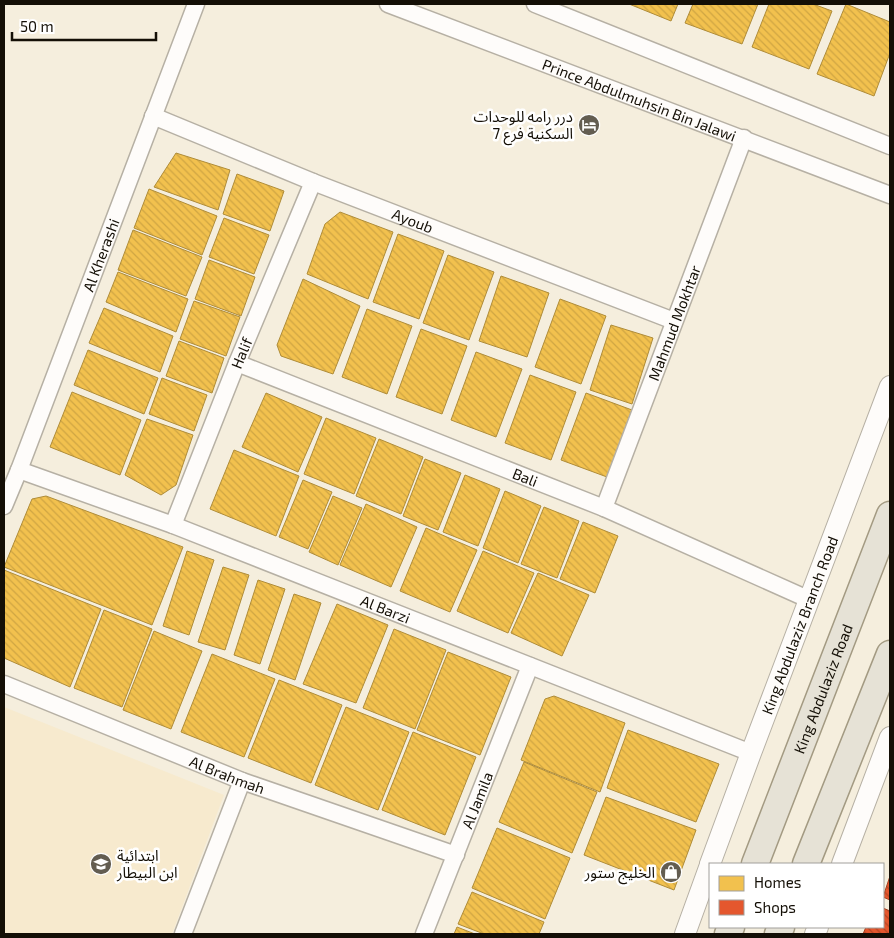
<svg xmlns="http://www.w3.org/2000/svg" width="894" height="938" font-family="'Exo 2','Noto Sans Arabic',sans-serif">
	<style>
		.built { fill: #f7eace }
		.homes { fill: url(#homes-back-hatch); stroke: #af8c38 }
		.shops { fill: url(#shops-back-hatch); stroke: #a64122 }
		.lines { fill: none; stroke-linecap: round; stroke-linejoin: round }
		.minor-casing { stroke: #b6b0a4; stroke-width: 19 }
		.tertiary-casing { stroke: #b6b0a4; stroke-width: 22 }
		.primary-casing { stroke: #a39a82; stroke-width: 29 }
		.minor { stroke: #fefcfa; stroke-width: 16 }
		.tertiary { stroke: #fefcfa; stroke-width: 20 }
		.primary { stroke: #e6e2d6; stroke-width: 26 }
		.labels { text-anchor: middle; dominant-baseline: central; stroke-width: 5; stroke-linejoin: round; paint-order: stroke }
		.street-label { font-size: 15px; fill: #140f06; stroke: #fff }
		.poi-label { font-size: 15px; fill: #140f06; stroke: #fff; text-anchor: end }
	</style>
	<defs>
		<pattern id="homes-back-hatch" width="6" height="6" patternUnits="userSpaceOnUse" patternTransform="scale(1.25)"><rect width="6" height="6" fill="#f2c14e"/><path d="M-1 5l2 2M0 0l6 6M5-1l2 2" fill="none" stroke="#cfa543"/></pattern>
		<pattern id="shops-back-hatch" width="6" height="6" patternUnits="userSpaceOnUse" patternTransform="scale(1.25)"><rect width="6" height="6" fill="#e4572e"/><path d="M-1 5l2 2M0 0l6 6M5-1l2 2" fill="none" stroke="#b84625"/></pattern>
	</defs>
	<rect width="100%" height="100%" fill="#f5eedd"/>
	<!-- built -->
	<polygon class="built" points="4,707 224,795 172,934 4,934"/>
	<!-- homes -->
	<g class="homes">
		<polygon points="629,4 678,4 671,21"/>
		<polygon points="693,4 758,4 742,44 685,23"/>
		<polygon points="769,4 813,4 832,11 809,69 752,47"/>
		<polygon points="846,4 890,22 890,53 874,96 817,74"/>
		<polygon points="176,153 230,170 218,210 154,187"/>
		<polygon points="237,174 284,191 270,231 223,214"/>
		<polygon points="149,189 217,216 202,255 134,228"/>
		<polygon points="340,212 393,232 368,299 307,274 325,224"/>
		<polygon points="224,218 269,235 254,274 209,257"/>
		<polygon points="133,230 202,257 186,296 118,270"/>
		<polygon points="398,234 444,251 419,319 373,302"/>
		<polygon points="448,255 494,272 469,340 423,323"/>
		<polygon points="209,260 255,277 241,316 195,299"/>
		<polygon points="118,272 188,299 176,332 106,302"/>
		<polygon points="501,276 549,293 527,357 479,341"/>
		<polygon points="303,279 360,306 333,374 281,356 277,345"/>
		<polygon points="560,299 606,316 581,384 535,367"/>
		<polygon points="194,301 240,317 226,356 180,339"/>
		<polygon points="104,308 173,336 160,372 89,343"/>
		<polygon points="367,309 412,326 387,394 342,377"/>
		<polygon points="611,325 653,338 632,404 590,390"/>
		<polygon points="421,329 467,346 442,414 396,397"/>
		<polygon points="179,341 224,358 212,393 166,376"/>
		<polygon points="88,350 158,378 144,414 74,385"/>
		<polygon points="476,352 522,369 496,437 451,420"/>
		<polygon points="530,375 576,392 551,460 505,443"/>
		<polygon points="162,378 207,395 194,431 149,414"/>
		<polygon points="72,392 141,420 120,475 50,447"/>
		<polygon points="266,393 322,417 298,472 242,447"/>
		<polygon points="586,393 632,410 607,477 561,460"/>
		<polygon points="326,418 376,438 354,494 304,474"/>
		<polygon points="147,419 193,435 176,485 161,495 125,475"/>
		<polygon points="379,439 423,457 401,514 356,496"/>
		<polygon points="234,450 299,476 276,536 210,509"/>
		<polygon points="425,459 461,473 438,530 403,516"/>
		<polygon points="465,475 500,489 478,546 443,532"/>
		<polygon points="303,480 332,492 308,549 279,537"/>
		<polygon points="505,491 541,506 518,563 483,548"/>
		<polygon points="46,496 183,547 152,625 4,567 32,499"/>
		<polygon points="333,496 362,508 338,565 309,552"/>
		<polygon points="366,504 417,527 391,587 340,565"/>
		<polygon points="544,507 579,521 557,578 521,564"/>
		<polygon points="583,522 618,536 595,593 560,579"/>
		<polygon points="426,528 477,550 450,612 400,591"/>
		<polygon points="187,551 214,560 189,635 163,626"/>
		<polygon points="483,551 534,573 508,633 457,611"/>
		<polygon points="223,567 249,575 225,650 198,642"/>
		<polygon points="4,570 101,609 70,687 4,658"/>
		<polygon points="538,573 589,595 562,656 511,633"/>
		<polygon points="258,580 285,589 260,664 234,655"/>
		<polygon points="294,594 321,603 295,680 268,670"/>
		<polygon points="337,604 388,625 356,703 303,684"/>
		<polygon points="104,610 152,629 122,707 74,688"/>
		<polygon points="394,629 446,650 415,729 363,708"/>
		<polygon points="154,631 202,651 171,729 123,710"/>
		<polygon points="448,652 511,677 480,755 417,730"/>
		<polygon points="212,654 275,679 244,757 181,732"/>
		<polygon points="279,680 342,705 311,783 248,758"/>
		<polygon points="554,696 625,723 600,792 521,760 545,699"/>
		<polygon points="346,707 409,732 378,810 315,785"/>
		<polygon points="628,730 719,764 696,822 607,788"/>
		<polygon points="413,732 476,757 445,835 382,810"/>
		<polygon points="524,762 597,792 572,853 499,822"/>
		<polygon points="606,797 696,830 674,890 584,855"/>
		<polygon points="497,828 570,858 545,919 472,888"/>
		<polygon points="472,892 544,922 539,934 484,934 458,924"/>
		<polygon points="457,927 475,934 454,934"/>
	</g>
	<!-- shops -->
	<g class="shops">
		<polygon points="890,876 890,900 883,897"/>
		<polygon points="883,908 890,911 890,934 863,934 866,927 883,927"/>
	</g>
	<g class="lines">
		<!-- minor casing -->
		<g class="minor-casing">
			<g id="minor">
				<path id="s1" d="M 388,4 L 890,195"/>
				<polyline points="535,4 890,146"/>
				<path id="s2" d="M 153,116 L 313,182 L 674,321"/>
				<path id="s3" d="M 237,363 L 604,508 L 810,600"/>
				<path id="s4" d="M 19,470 L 173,525 L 751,753"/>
				<path id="s5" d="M 4,506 L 19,470 L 196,4"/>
				<path id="s6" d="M 604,508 L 744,138"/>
				<path id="s7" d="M 173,525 L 237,363 L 313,182"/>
				<path id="s8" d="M 4,684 L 242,781 L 456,855"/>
				<polyline points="183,934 242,781"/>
				<path id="s9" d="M 424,934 L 530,666"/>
			</g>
		</g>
		<!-- tertiary casing -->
		<g class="tertiary-casing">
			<g id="tertiary">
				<path id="s10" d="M 710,864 L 751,753 L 890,386"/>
				<polyline points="842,864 890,737"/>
				<polyline points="685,934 710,865"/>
				<polyline points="815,934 818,927"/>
			</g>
		</g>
		<!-- primary casing -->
		<g class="primary-casing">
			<g id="primary">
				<path id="s11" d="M 755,864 L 890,515"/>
				<polyline points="806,864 890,654"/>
				<polyline points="728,934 731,927"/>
				<polyline points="778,934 781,927"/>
			</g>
		</g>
		<!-- minor -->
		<use href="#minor" class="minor"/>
		<!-- tertiary -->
		<use href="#tertiary" class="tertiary"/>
		<!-- primary -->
		<use href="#primary" class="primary"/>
	</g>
	<!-- icons -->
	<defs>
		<g id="hotel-disc" transform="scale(1.125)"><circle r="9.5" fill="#635d51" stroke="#fff"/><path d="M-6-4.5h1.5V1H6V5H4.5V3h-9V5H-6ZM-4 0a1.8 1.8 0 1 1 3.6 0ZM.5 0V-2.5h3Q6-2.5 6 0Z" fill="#fff"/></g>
		<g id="school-disc" transform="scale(1.125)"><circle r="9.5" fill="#635d51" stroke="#fff"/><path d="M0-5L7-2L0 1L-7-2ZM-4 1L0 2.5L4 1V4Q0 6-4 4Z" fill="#fff"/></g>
		<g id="shop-disc" transform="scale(1.125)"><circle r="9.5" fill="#635d51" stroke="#fff"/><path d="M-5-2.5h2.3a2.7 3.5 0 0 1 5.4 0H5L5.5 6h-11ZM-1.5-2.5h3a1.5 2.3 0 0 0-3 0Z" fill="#fff"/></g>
	</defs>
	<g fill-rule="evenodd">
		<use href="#hotel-disc" x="589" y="125"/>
		<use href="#school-disc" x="101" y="864"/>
		<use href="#shop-disc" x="671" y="872"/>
	</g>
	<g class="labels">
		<!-- street labels -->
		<g class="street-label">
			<text stroke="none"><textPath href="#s1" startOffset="269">Prince Abdulmuhsin Bin Jalawi</textPath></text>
			<text stroke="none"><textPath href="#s2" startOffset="280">Ayoub</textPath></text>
			<text stroke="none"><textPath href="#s5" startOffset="269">Al Kherashi</textPath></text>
			<text stroke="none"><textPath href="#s6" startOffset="198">Mahmud Mokhtar</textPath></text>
			<text stroke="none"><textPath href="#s7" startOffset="185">Halif</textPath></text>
			<text stroke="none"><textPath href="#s3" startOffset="310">Bali</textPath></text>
			<text stroke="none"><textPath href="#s4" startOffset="392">Al Barzi</textPath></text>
			<text stroke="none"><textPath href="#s10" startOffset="255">King Abdulaziz Branch Road</textPath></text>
			<text stroke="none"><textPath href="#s11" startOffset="188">King Abdulaziz Road</textPath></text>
			<text stroke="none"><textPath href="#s8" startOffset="241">Al Brahmah</textPath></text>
			<text stroke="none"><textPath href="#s9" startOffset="144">Al Jamila</textPath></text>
		</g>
		<!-- poi labels -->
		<g class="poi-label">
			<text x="573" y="116">درر رامه للوحدات<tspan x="573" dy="17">السكنية فرع 7</tspan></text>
			<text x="117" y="855" text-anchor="start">ابتدائية<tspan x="117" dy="17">ابن البيطار</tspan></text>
			<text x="655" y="872">الخليج ستور</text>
		</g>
	</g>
	<!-- border -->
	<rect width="894" height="938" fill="none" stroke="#140f06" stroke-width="10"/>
	<!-- legend -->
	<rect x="709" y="863" width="175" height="65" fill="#ffffff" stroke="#a19f9b"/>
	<rect x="719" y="876" width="25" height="15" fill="#f2c14e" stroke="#a19f9b"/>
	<text x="754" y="888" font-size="15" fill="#140f06">Homes</text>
	<rect x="719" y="900" width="25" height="15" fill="#e4572e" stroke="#a19f9b"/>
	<text x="754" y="913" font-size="15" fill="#140f06">Shops</text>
	<!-- scale -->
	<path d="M12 32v8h144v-8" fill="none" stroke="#140f06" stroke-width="2.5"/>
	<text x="20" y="32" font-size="15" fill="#140f06" stroke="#ffffff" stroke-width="4" paint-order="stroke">50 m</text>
</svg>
